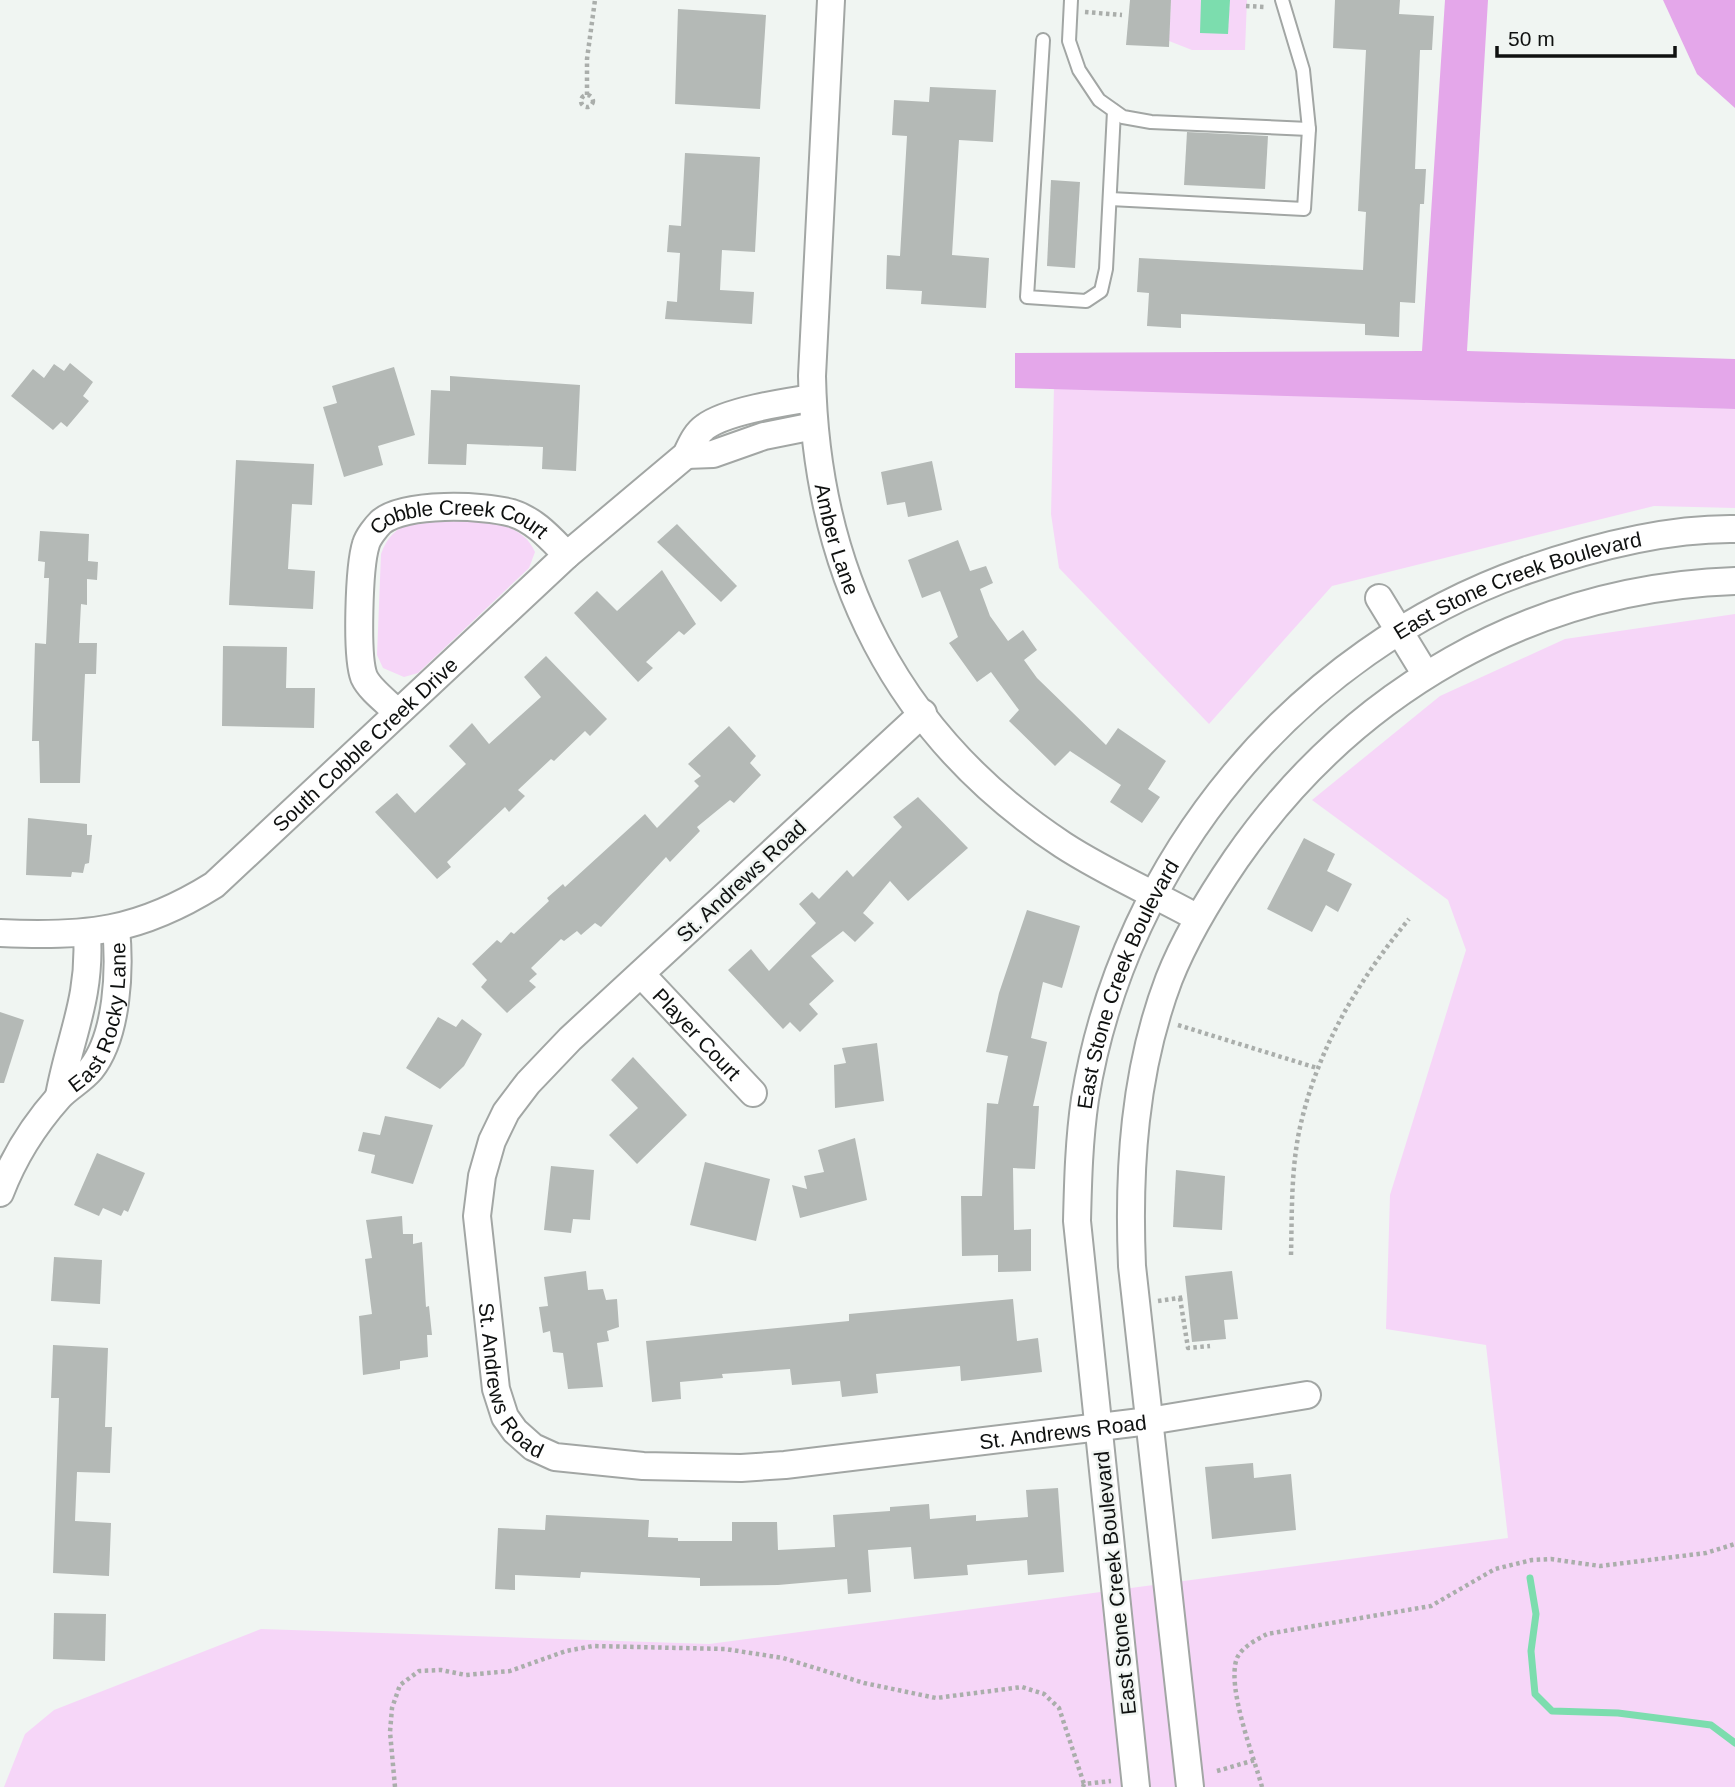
<svg xmlns="http://www.w3.org/2000/svg" width="1735" height="1787" font-family="Arial,sans-serif">
	<style>
		.green { fill: #f6d6f8 }
		.forest { fill: #e4a7ea }
		.water { fill: #7cddae }
		.lines { fill: none; stroke-linecap: round; stroke-linejoin: round }
		.stream { stroke: #7cddae; stroke-width: 7 }
		.building { fill: #b4b9b6 }
		.service-casing { stroke: #a2a6a4; stroke-width: 16 }
		.minor-casing { stroke: #a2a6a4; stroke-width: 30 }
		.path { stroke: #aaaeab; stroke-width: 4.5; stroke-dasharray: 3.5 3.5; stroke-linecap: butt }
		.service { stroke: #fff; stroke-width: 12 }
		.minor { stroke: #fff; stroke-width: 26 }
		.labels { text-anchor: middle; dominant-baseline: central; stroke-width: 5; stroke-linejoin: round; paint-order: stroke }
		.street-label { font-size: 21px; fill: #0f1110; stroke: #f0f5f2 }
	</style>
	<rect width="100%" height="100%" fill="#f0f5f2"/>
	<!-- green -->
	<g class="green">
		<polygon points="1171,0 1247,0 1245,50 1192,50 1169,41"/>
		<polygon points="1054,387 1735,409 1735,508 1654,506 1332,586 1209,724 1059,568 1051,514"/>
		<path d="M 413,522 C 451,523 517,510 535,552 L 529,568 L 418,673 L 404,677 L 383,668 L 377,655 L 381,554 C 387,537 396,528 413,522 Z"/>
		<polygon points="1735,614 1735,1787 4,1787 25,1734 54,1710 261,1629 709,1644 1508,1538 1486,1345 1386,1329 1390,1195 1466,950 1448,900 1312,800 1440,696 1565,639"/>
	</g>
	<!-- forest -->
	<g class="forest">
		<polygon points="1445,0 1488,0 1467,351 1735,359 1735,409 1015,388 1015,353 1422,351"/>
		<polygon points="1663,0 1735,0 1735,108 1697,74"/>
	</g>
	<!-- water -->
	<polygon class="water" points="1201,0 1230,0 1228,34 1200,33"/>
	<g class="lines">
		<!-- stream -->
		<polyline class="stream" points="1530,1578 1536,1614 1531,1651 1535,1694 1552,1711 1618,1713 1711,1725 1735,1743"/>
	</g>
	<!-- building -->
	<g class="building">
		<polygon points="1130,0 1171,0 1169,47 1126,45"/>
		<polygon points="1335,0 1400,0 1399,14 1434,16 1432,50 1420,50 1415,169 1426,169 1424,204 1420,204 1415,303 1400,302 1399,337 1365,335 1365,324 1181,314 1181,328 1147,326 1149,293 1137,292 1139,258 1363,270 1366,212 1358,211 1366,50 1333,48"/>
		<polygon points="678,9 766,15 760,109 675,104"/>
		<polygon points="930,87 996,90 993,142 959,140 952,255 989,258 986,308 921,304 922,291 886,289 887,255 900,256 907,136 892,135 894,100 929,102"/>
		<polygon points="1187,132 1268,136 1265,189 1184,185"/>
		<polygon points="685,153 760,157 755,252 722,250 720,290 754,292 752,324 665,319 667,301 677,302 680,253 667,252 669,225 681,226"/>
		<polygon points="1051,180 1080,182 1075,268 1047,266"/>
		<polygon points="70,363 93,382 83,396 89,401 67,427 61,422 53,430 11,396 33,369 44,378 54,364 64,371"/>
		<polygon points="394,367 415,435 378,446 383,465 344,477 323,407 337,403 332,386"/>
		<polygon points="450,376 580,385 576,471 542,469 543,447 467,444 466,465 428,464 431,390 450,391"/>
		<polygon points="236,460 314,464 312,505 292,504 288,569 315,571 313,609 229,605"/>
		<polygon points="932,461 942,510 908,517 905,502 887,505 881,472"/>
		<polygon points="677,524 737,586 721,602 657,542"/>
		<polygon points="40,531 89,534 88,561 98,562 97,580 87,579 87,605 81,604 79,643 97,643 96,674 85,674 80,783 40,783 39,741 32,741 35,643 46,644 49,578 44,578 45,562 38,561"/>
		<polygon points="958,540 970,571 986,566 993,583 980,589 990,616 1008,641 1023,630 1037,650 1024,660 1037,678 1106,745 1118,728 1166,761 1148,789 1160,797 1142,823 1110,802 1121,785 1070,751 1055,766 1009,721 1019,710 991,672 977,682 949,643 958,637 940,591 922,598 908,560"/>
		<polygon points="662,570 696,624 684,635 679,631 646,662 653,668 638,682 574,613 597,591 617,611"/>
		<polygon points="223,646 287,647 286,688 315,688 314,728 222,726"/>
		<polygon points="546,656 607,719 590,736 585,731 554,761 551,759 518,790 525,796 509,812 505,807 447,862 451,867 437,879 375,812 397,793 415,813 466,764 449,746 472,723 489,744 541,697 524,677"/>
		<polygon points="729,726 756,756 750,763 761,775 734,803 730,800 697,827 700,831 670,862 666,857 601,927 595,923 581,935 577,931 564,941 561,939 531,968 537,974 529,981 536,987 507,1013 481,987 487,980 472,964 497,940 501,943 511,932 514,934 549,901 547,898 563,884 565,887 645,814 657,828 699,786 694,781 701,776 688,764"/>
		<polygon points="918,797 968,848 908,901 890,881 863,913 874,923 855,942 843,931 811,956 834,981 809,1004 818,1014 800,1032 790,1022 783,1029 728,970 751,949 769,971 816,923 799,904 812,892 819,899 847,870 853,877 902,827 893,817"/>
		<polygon points="28,818 87,824 87,835 92,835 89,863 85,864 83,873 72,872 71,877 26,875"/>
		<polygon points="1304,838 1335,854 1327,871 1352,884 1338,912 1326,905 1312,932 1267,909"/>
		<polygon points="1027,910 1080,926 1062,988 1043,982 1031,1038 1047,1042 1033,1106 1039,1106 1035,1169 1013,1168 1014,1230 1031,1229 1031,1271 998,1272 998,1255 962,1256 961,1196 982,1196 987,1103 998,1104 1008,1056 986,1052 999,993"/>
		<polygon points="0,1012 24,1020 4,1083 0,1083"/>
		<polygon points="438,1017 456,1027 462,1019 482,1034 464,1066 440,1089 406,1068"/>
		<polygon points="877,1043 884,1101 835,1108 834,1065 846,1063 842,1048"/>
		<polygon points="633,1057 687,1115 637,1164 609,1135 638,1108 611,1080"/>
		<polygon points="385,1116 433,1125 413,1184 371,1173 375,1155 358,1151 363,1132 380,1135"/>
		<polygon points="855,1138 867,1200 800,1218 792,1185 807,1189 804,1176 824,1172 818,1150"/>
		<polygon points="97,1153 145,1173 128,1212 124,1210 121,1216 103,1208 99,1216 74,1205"/>
		<polygon points="705,1162 770,1179 756,1241 690,1225"/>
		<polygon points="551,1166 594,1170 590,1220 573,1219 571,1233 544,1230"/>
		<polygon points="1176,1170 1225,1176 1222,1230 1173,1227"/>
		<polygon points="402,1216 403,1234 413,1234 413,1244 422,1242 426,1307 429,1306 432,1335 427,1335 428,1357 400,1361 400,1369 363,1375 359,1316 372,1314 365,1259 372,1258 366,1220"/>
		<polygon points="54,1257 102,1260 100,1304 51,1301"/>
		<polygon points="586,1271 588,1290 603,1289 606,1300 617,1299 619,1327 607,1331 609,1341 597,1343 603,1387 568,1389 563,1353 553,1352 550,1331 543,1333 539,1307 548,1306 544,1277"/>
		<polygon points="1232,1271 1238,1319 1224,1320 1226,1339 1192,1342 1185,1276"/>
		<polygon points="1013,1299 1017,1341 1038,1338 1042,1372 961,1381 960,1366 876,1374 878,1393 842,1397 840,1381 792,1385 790,1369 722,1374 723,1378 680,1382 681,1399 652,1402 646,1341 849,1321 849,1314"/>
		<polygon points="53,1345 108,1348 105,1427 112,1427 110,1473 77,1472 75,1521 111,1523 109,1576 53,1573 59,1398 51,1398"/>
		<polygon points="1253,1463 1254,1478 1291,1474 1296,1530 1212,1539 1205,1467"/>
		<polygon points="1058,1488 1064,1572 1028,1575 1027,1560 967,1565 968,1575 914,1579 911,1547 868,1550 871,1592 848,1594 847,1579 778,1585 700,1586 700,1578 581,1572 580,1578 515,1575 515,1590 495,1589 498,1528 545,1530 546,1515 649,1520 648,1537 678,1538 678,1541 732,1541 732,1522 777,1522 778,1550 835,1547 833,1515 890,1511 890,1507 929,1504 930,1519 976,1515 976,1521 1028,1517 1026,1490"/>
		<polygon points="54,1613 106,1614 105,1661 53,1659"/>
	</g>
	<g class="lines">
		<!-- service casing -->
		<g class="service-casing">
			<g id="service">
				<polyline points="1071,0 1069,41 1079,70 1099,100 1123,117 1151,122 1309,129"/>
				<polyline points="1043,40 1027,297 1086,301 1101,291 1106,269 1114,111"/>
				<polyline points="1110,199 1304,209 1309,129 1303,70 1282,0"/>
			</g>
		</g>
		<!-- minor casing -->
		<g class="minor-casing">
			<g id="minor">
				<path id="s1" d="M 831,0 L 812,376 C 816,573 896,735 1063,845 C 1106,873 1153,893 1198,918"/>
				<polyline points="686,455 713,454 764,436 814,426"/>
				<polyline points="1379,598 1426,675"/>
				<path id="s2" d="M 397,712 C 387,702 370,690 364,677 C 356,656 359,566 366,544 C 368,537 376,527 381,522 C 405,502 483,505 512,513 C 535,520 551,539 567,555"/>
				<path id="s3" d="M 923,713 L 570,1039 L 528,1083 L 506,1112 L 492,1141 L 482,1176 L 477,1216 L 496,1389 L 505,1417 L 515,1431 L 533,1447 L 555,1457 L 643,1466 L 741,1468 L 785,1465 L 1149,1421 L 1307,1395"/>
				<path id="s4" d="M 0,933 C 86,937 139,932 214,885 L 567,555 L 686,455 C 691,445 695,434 705,427 C 726,411 785,402 812,398"/>
				<path id="s5" d="M 641,974 L 753,1093"/>
				<path d="M 59,1096 C 70,1036 91,999 87,934"/>
				<path id="s6" d="M 0,1193 C 13,1159 34,1125 59,1097 C 68,1087 82,1080 91,1069 C 118,1035 120,969 116,928"/>
				<path id="s7" d="M 1136,1787 L 1077,1221 C 1078,1180 1079,1140 1085,1099 C 1124,858 1298,650 1527,570 C 1593,547 1665,528 1735,529"/>
				<path d="M 1190,1787 L 1132,1266 C 1128,1170 1134,1071 1169,979 C 1186,936 1210,897 1236,859 C 1352,692 1530,588 1735,581"/>
			</g>
		</g>
		<!-- path -->
		<g class="path">
			<polyline points="1246,6 1265,7"/>
			<polyline points="1085,12 1122,15"/>
			<circle cx="587" cy="101" r="6"/>
			<polyline points="587,95 587,59 595,0"/>
			<polyline points="1178,1025 1317,1068"/>
			<path d="M 1291,1255 C 1292,1214 1291,1172 1299,1132 C 1316,1051 1357,982 1409,919"/>
			<polyline points="1180,1298 1188,1348 1210,1346"/>
			<polyline points="1158,1301 1185,1297"/>
			<polyline points="1217,1771 1255,1760"/>
			<polyline points="395,1787 390,1732 392,1708 400,1685 419,1671 441,1670 466,1675 510,1671 566,1651 593,1646 725,1649 783,1658 864,1683 936,1698 1022,1687 1044,1694 1059,1708 1084,1784"/>
			<polyline points="1083,1787 1084,1784 1111,1781"/>
			<path d="M 1262,1787 C 1254,1757 1226,1687 1237,1658 C 1242,1647 1256,1640 1267,1634 L 1431,1606 L 1495,1569 L 1532,1560 L 1551,1559 L 1600,1566 L 1706,1553 L 1735,1544"/>
		</g>
		<!-- service -->
		<use href="#service" class="service"/>
		<!-- minor -->
		<use href="#minor" class="minor"/>
	</g>
	<g class="labels">
		<!-- street labels -->
		<g class="street-label">
			<text stroke="none"><textPath href="#s1" startOffset="542">Amber Lane</textPath></text>
			<text stroke="none"><textPath href="#s2" startOffset="290">Cobble Creek Court</textPath></text>
			<text stroke="none"><textPath href="#s7" startOffset="1400">East Stone Creek Boulevard</textPath></text>
			<text stroke="none"><textPath href="#s4" startOffset="430">South Cobble Creek Drive</textPath></text>
			<text transform="translate(741 881) rotate(-43)">St. Andrews Road</text>
			<text stroke="none"><textPath href="#s7" startOffset="814">East Stone Creek Boulevard</textPath></text>
			<text stroke="none"><textPath href="#s6" startOffset="208">East Rocky Lane</textPath></text>
			<text stroke="none"><textPath href="#s5" startOffset="82">Player Court</textPath></text>
			<text stroke="none"><textPath href="#s3" startOffset="858">St. Andrews Road</textPath></text>
			<text stroke="none"><textPath href="#s3" startOffset="1466">St. Andrews Road</textPath></text>
			<text transform="translate(1115 1583) rotate(-96)">East Stone Creek Boulevard</text>
		</g>
	</g>
	<!-- scale -->
	<path d="M1497 46v10h178v-10" fill="none" stroke="#0f1110" stroke-width="3.5"/>
	<text x="1508" y="46" font-size="21" fill="#0f1110" stroke="#f0f5f2" stroke-width="5" paint-order="stroke">50 m</text>
</svg>
